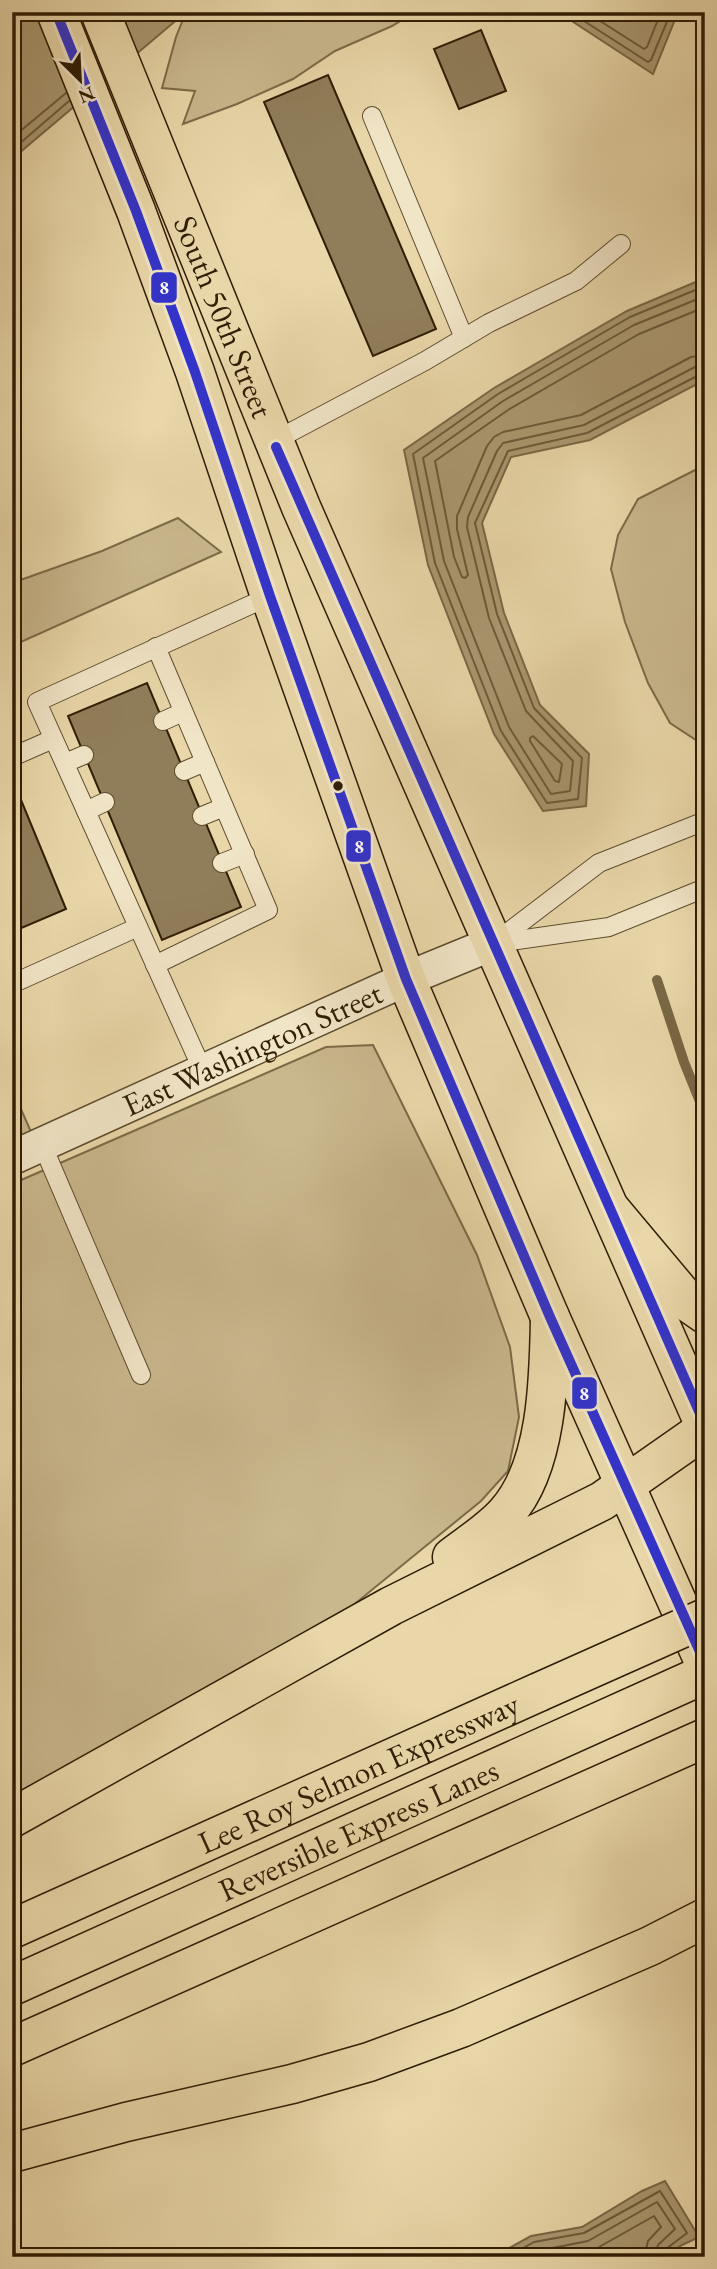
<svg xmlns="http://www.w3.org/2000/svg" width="717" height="2269" font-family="'EB Garamond',serif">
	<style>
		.green { fill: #c9b78d; stroke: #7c6a48; stroke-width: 2 }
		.water { fill: #aa9871; stroke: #796745; stroke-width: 2 }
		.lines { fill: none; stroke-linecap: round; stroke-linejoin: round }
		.shore { stroke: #6c5a3a; stroke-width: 2 }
		.stream { stroke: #796745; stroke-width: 10 }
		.building { fill: #907e5a; stroke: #2f1d04; stroke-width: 2 }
		.lane-casing { stroke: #5e4c2d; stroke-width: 20 }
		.street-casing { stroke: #5e4c2d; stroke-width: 36 }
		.primary-casing { stroke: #2f1d04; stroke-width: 41 }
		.highway-casing { stroke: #2f1d04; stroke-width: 41 }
		.lane { stroke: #f1e5c7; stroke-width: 18 }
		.street { stroke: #f1e5c7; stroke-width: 33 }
		.primary { stroke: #e9d7a9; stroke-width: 38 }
		.highway { stroke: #e9d7a9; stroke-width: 38 }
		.highway-bridge-casing { stroke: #2f1d04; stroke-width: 41; stroke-linecap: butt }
		.highway-bridge { stroke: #e9d7a9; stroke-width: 38 }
		.bus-1-casing { stroke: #f1e5c7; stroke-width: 16 }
		.bus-1 { stroke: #33c; stroke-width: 10 }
		.bus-dot { fill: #2f1d04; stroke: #f1e5c7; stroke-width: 2.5 }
		.labels { text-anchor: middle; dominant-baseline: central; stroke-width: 6; stroke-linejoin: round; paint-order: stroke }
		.street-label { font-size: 32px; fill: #2f1d04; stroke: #f1e5c7 }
		.line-badge { stroke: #f1e5c7; stroke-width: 2.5 }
		.badge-label { font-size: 19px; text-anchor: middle; font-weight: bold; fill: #fff }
	</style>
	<rect width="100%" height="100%" fill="#e9d7a9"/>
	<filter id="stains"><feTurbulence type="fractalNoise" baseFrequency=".00286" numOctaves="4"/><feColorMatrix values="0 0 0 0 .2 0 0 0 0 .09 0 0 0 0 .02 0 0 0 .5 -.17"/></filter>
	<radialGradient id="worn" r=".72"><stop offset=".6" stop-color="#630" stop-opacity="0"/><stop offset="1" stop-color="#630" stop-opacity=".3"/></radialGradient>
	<!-- green -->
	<g class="green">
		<polygon points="186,12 415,12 392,26 335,51 293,79 237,104 183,124 195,91 162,88 176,37"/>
		<polygon points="705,465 705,744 702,744 670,723 648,683 625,622 611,569 618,535 638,499"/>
		<polygon points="178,518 221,552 12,646 12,583 102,551"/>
		<polygon points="373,1045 477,1255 510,1347 519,1417 508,1471 481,1501 335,1620 12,1800 12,1184 326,1047"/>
		<polygon points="12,1089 36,1143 12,1154"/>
	</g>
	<!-- water -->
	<g class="water">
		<polygon points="12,12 186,12 12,159"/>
		<polygon points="558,12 678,12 653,74"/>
		<polygon points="705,278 705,380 590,440 511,457 482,523 504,613 540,705 589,754 586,806 543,811 494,734 428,565 404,450 494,388 627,311"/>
		<polygon points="665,2181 699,2237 680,2246 667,2257 493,2257 531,2236 582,2227 642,2191"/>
	</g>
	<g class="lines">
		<!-- shore -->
		<g class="shore">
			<polyline points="570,12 648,62 651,60 671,12"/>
			<polyline points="586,12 644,49 647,47 661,12"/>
			<polyline points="12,138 66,93"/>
			<polyline points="12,150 69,101"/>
			<polyline points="705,286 630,317 498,394 413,454 435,563 501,731 547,803 578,799 582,758 534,708 497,614 475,523 508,451 587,433 699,375 705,374"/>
			<polyline points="705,296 634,325 503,401 423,458 444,561 509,727 551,794 570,791 573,761 526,711 489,618 467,527 468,517 497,451 503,443 584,425 695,367 705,365"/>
			<polyline points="705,307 639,334 508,410 435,461 454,557 462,577 465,578 468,575 457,529 457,516 487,446 494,437 503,432 581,415 691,357 705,355"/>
			<polygon points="533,736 562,764 559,782 555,781 530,741 530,738"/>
			<polyline points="507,2257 534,2242 584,2233 660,2191 687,2233 666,2249 664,2257"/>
			<polyline points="526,2257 537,2251 588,2241 657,2202 675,2229 658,2245 655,2257"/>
			<polyline points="563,2257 592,2251 654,2216 661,2227 648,2241 644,2257"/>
		</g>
		<!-- stream -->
		<polyline class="stream" points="657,980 684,1062 705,1114"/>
	</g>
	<!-- building -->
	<g class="building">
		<polygon points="481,30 506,91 459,109 434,49"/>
		<polygon points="328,75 436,329 373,356 264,102"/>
		<polygon points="147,683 241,907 162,940 68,716"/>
		<polygon points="14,783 66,909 12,932 12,784"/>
	</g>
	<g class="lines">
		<!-- lane casing -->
		<g class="lane-casing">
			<g id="lane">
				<polyline points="372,116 464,338"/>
				<polyline points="274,441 425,361 489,323 576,281 621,244"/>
				<polyline points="163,721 183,712"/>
				<polyline points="12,757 53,739"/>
				<polyline points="65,763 84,755"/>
				<polyline points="184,771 205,762"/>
				<polyline points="86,811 105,802"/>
				<polyline points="202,816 224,807"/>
				<polyline points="222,863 245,854"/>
				<polyline points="494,943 599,863 705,821"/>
				<polyline points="497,943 609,927 705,888"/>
				<polyline points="155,965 268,910 156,647"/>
				<polyline points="12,984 138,927"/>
				<polyline points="203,1071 37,702 270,596"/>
				<polyline points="42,1144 141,1375"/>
			</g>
		</g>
		<!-- street casing -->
		<g class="street-casing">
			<g id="street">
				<path id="s1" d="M 12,1158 L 406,979 L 494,943"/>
			</g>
		</g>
		<!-- primary casing -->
		<g class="primary-casing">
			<g id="primary">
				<polyline points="56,12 136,211 195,372 270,596 406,979 550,1317 705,1664"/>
				<path id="s2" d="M 100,12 L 301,507 L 705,1426"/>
			</g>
		</g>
		<!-- highway casing -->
		<g class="highway-casing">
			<g id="highway">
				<polyline points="611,1210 689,1303 705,1314"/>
				<path d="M 452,1557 C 470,1543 491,1530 506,1513 C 548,1467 549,1376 550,1317"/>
				<polyline points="12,1818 391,1606 602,1501 705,1429"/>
				<path id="s3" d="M 12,1929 L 539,1692"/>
				<path id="s4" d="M 12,1986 L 705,1674"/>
				<polyline points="12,2047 705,1738"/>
				<polyline points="12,2153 126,2122 292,2084 369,2062 461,2028 650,1946 705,1918"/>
			</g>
		</g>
		<!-- lane -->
		<use href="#lane" class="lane"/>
		<!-- street -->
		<use href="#street" class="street"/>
		<!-- primary -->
		<use href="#primary" class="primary"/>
		<!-- highway -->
		<use href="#highway" class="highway"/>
		<!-- highway-bridge casing -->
		<g class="highway-bridge-casing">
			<polyline id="highway-bridge" points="539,1692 705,1618"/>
		</g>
		<!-- highway-bridge -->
		<use href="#highway-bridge" class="highway-bridge"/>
		<!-- bus-1 casing -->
		<g class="bus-1-casing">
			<g id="bus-1">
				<polyline points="56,12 136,211 195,372 270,596 406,979 550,1317 705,1663"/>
				<polyline points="276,447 705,1425"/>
			</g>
		</g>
		<!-- bus-1 -->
		<use href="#bus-1" class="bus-1"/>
	</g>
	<!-- markers -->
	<circle class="bus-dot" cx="338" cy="786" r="6"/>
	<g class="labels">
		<!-- street labels -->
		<g class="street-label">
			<text stroke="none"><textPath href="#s2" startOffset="329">South 50th Street</textPath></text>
			<text stroke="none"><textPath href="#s1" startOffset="264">East Washington Street</textPath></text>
			<text stroke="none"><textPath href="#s3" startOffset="380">Lee Roy Selmon Expressway</textPath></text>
			<text stroke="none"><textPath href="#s4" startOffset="380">Reversible Express Lanes</textPath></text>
		</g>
	</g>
	<g class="line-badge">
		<rect x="150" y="271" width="28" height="33" rx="7" fill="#33c"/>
		<rect x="345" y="829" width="27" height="34" rx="7" fill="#33c"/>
		<rect x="571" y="1376" width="27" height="34" rx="7" fill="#33c"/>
	</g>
	<g class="badge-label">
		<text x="164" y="294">8</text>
		<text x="359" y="853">8</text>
		<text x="584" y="1400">8</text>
	</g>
	<!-- margin -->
	<rect width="717" height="2269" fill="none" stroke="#e9d7a9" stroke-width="42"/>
	<rect x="14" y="14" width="689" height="2241" fill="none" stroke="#2f1d04" stroke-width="3.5"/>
	<rect x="21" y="21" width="675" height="2227" fill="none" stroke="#2f1d04" stroke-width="2"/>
	<!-- north arrow -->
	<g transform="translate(80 80) rotate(156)" stroke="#f1e5c7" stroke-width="5" paint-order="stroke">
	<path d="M0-5L12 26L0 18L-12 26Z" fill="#2f1d04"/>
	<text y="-10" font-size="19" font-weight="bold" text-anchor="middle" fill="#2f1d04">N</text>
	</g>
	<rect width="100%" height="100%" filter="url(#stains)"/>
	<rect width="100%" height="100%" fill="url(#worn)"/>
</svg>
